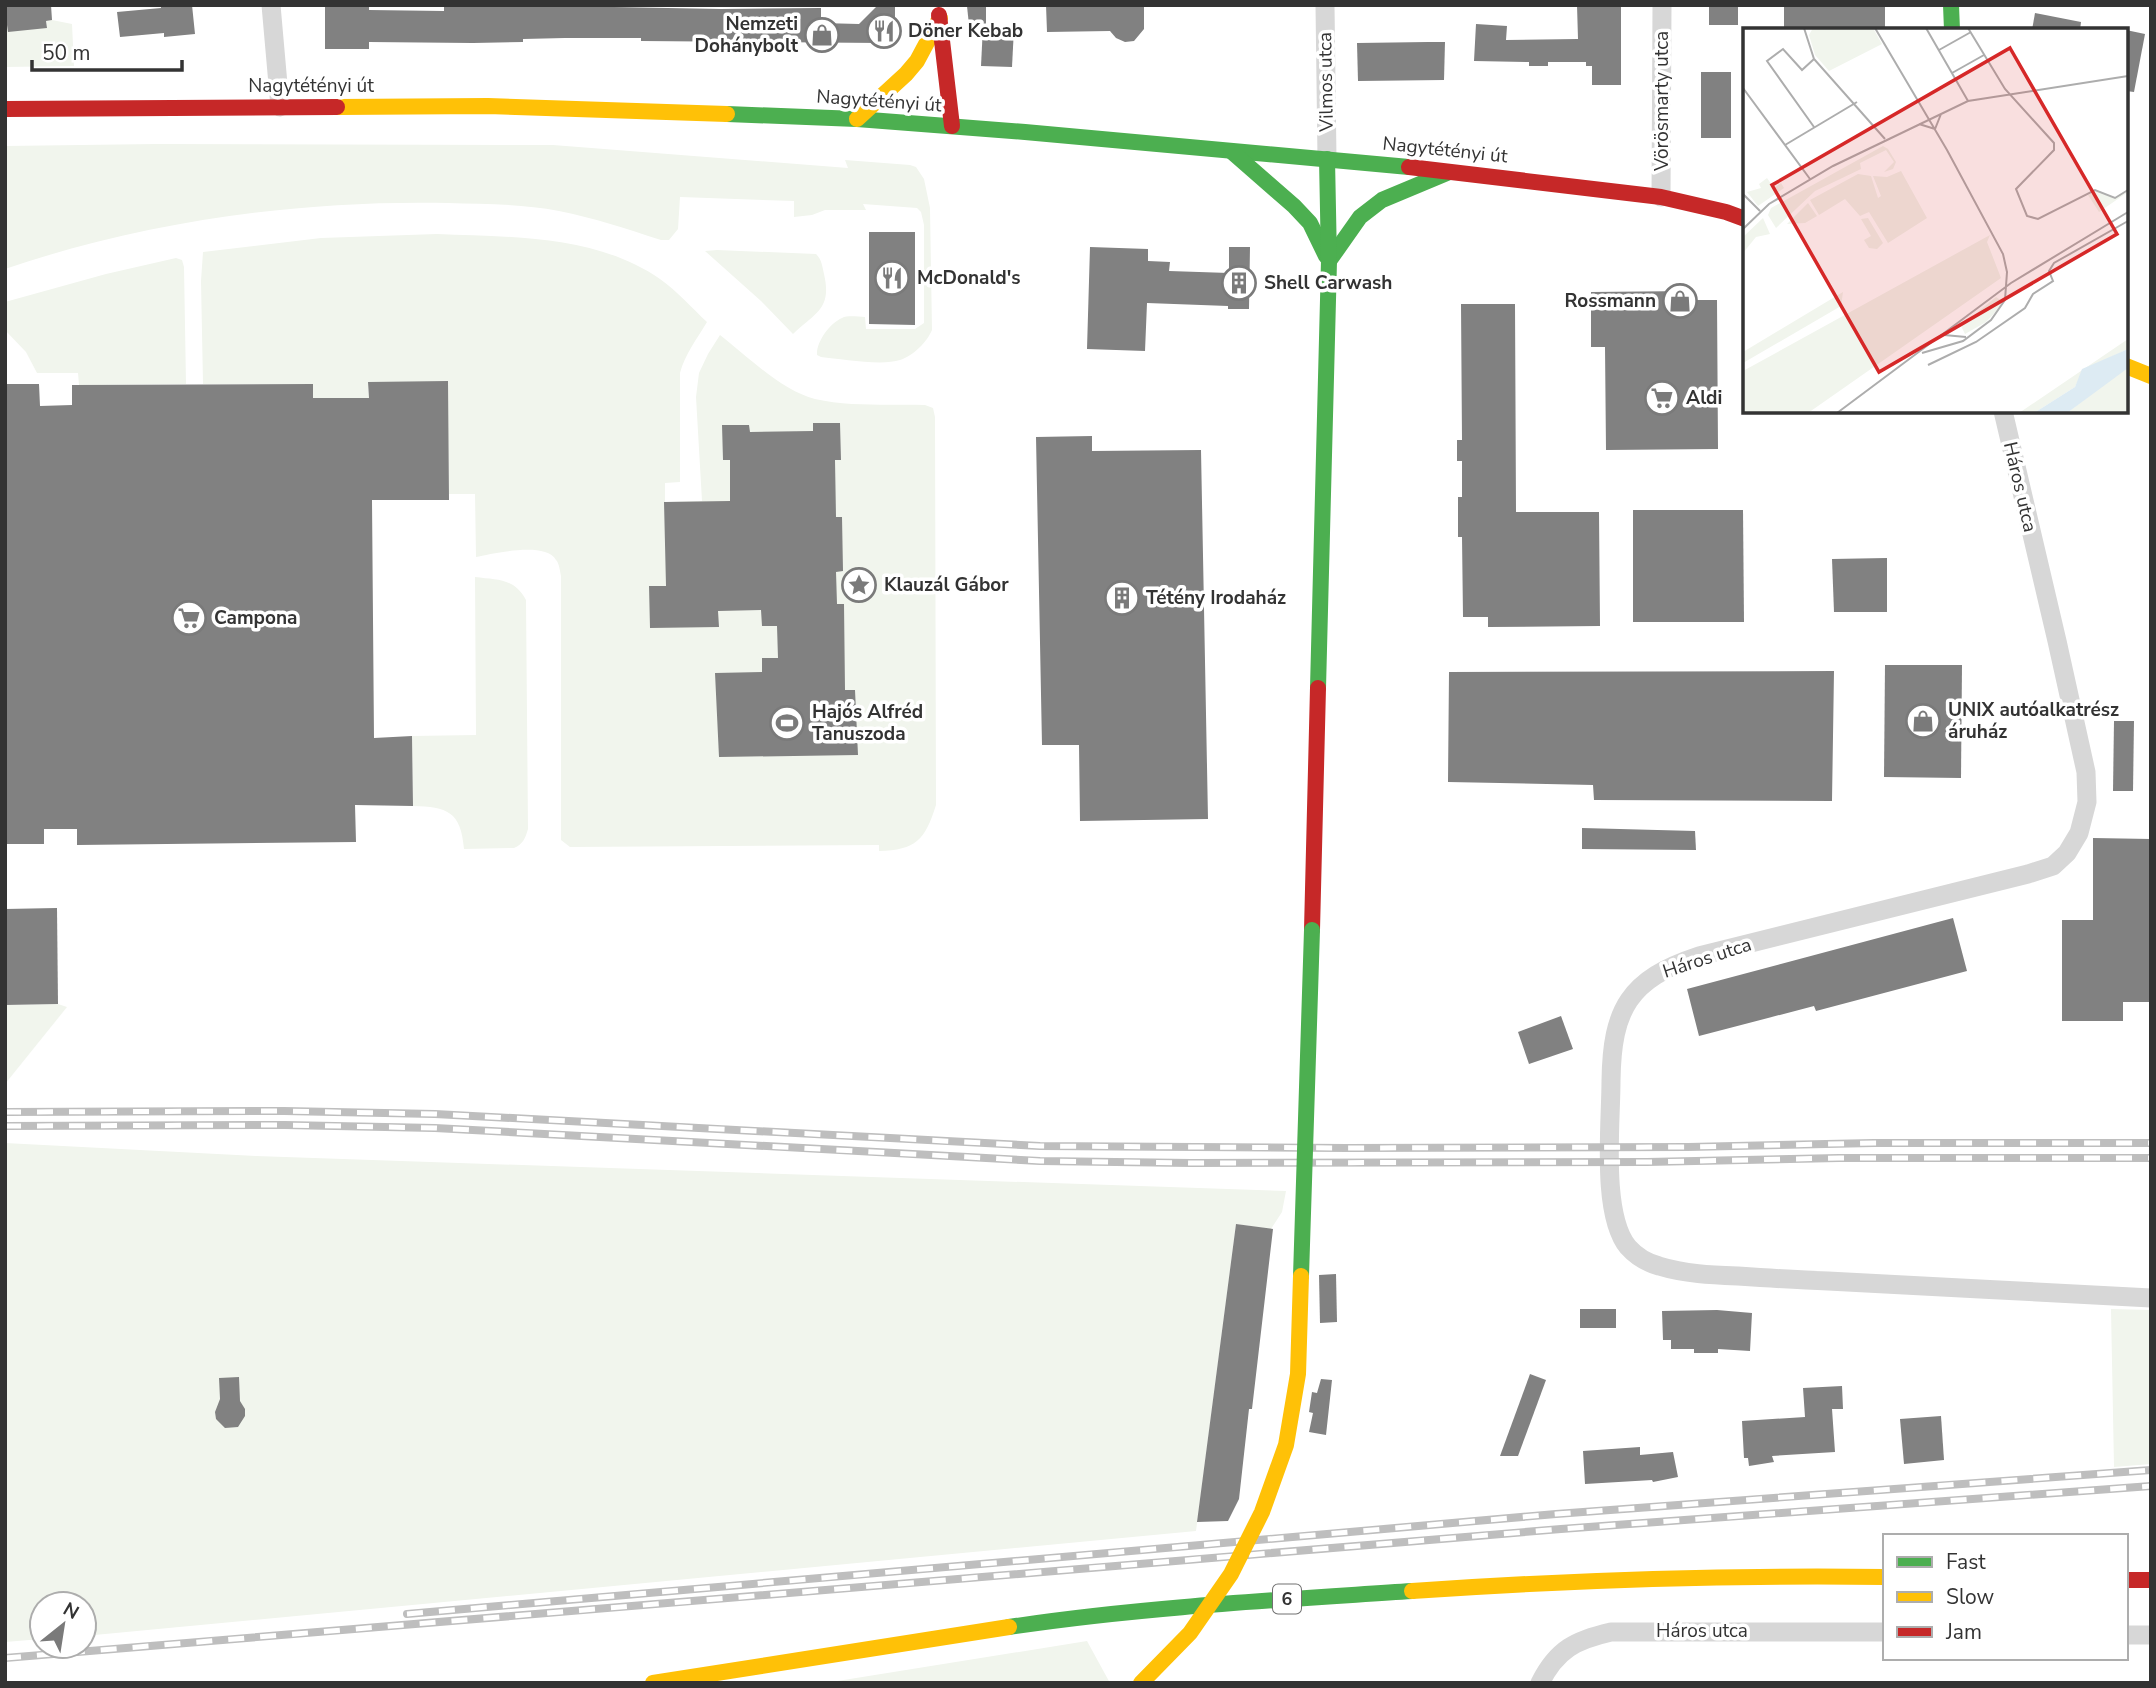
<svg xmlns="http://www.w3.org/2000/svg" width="2156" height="1688" font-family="'Nunito Sans',sans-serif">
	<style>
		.green { fill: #f1f5ed }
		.building { fill: #818181 }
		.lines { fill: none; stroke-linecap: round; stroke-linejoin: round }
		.street { stroke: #d7d7d7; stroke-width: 19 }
		.fast { stroke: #4caf50; stroke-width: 16 }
		.slow { stroke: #ffc107; stroke-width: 16 }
		.jam { stroke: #c62828; stroke-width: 16 }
		.rail-casing { stroke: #bebebe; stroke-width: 8 }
		.rail { stroke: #fff; stroke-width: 5; stroke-dasharray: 16; stroke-linecap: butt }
		.fast-bridge { stroke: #4caf50; stroke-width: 16 }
		.slow-bridge { stroke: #ffc107; stroke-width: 16 }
		.labels { text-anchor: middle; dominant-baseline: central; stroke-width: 7; stroke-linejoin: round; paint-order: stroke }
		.shield { fill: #fff; stroke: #707070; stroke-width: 2 }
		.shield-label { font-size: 18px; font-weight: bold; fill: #333 }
		.poi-label { font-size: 19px; font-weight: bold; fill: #333; stroke: #fff; text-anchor: start }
		.street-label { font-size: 19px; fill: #333; stroke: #fff }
		.inset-road { fill: none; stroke: #adadad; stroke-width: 2 }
		.view { fill: #d62828; fill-opacity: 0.15; stroke: #d62828; stroke-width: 3.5 }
		.inset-edge { fill: none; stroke: #333; stroke-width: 3.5 }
	</style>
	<rect width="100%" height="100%" fill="#fff"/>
	<!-- green -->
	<g class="green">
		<polygon points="52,20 72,24 74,66 5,67 5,25 47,28 46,21"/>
		<path d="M 157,144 L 553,145 L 848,168 L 845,160 L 910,165 L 916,167 L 924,179 L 930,208 L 932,330 C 927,342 913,356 900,360 C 882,366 841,359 821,357 L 817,355 C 816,342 830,323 842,318 C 848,315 858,317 865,317 L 866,329 L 915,329 L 924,323 L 924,225 L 921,212 L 917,208 L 863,204 L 866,210 L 825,210 L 812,215 L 794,217 L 794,201 L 680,197 L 678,229 L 669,240 L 661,240 C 627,229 594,218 559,211 C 523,204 485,204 448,203 C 300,200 146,221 5,269 L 5,146 Z"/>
		<path d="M 437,234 C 511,237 597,235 660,279 C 677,291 692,308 707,322 C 697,339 685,354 680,373 L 680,482 L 665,483 L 665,502 L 702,501 L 696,397 L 699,373 L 708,354 L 720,335 C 747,356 782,391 815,399 C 851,407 890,404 925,405 L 933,408 L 935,417 L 936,805 C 925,840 916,850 879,851 L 879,845 L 570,847 L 561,840 L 561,576 C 560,571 559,563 556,560 C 545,541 493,554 476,557 L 475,494 L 449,494 L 447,382 L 368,383 L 369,398 L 313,398 L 313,384 L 203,384 L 201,281 L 203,252 L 321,238 Z"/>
		<path d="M 717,250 L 816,254 C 822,260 822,266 824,274 C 832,309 816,312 793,334 L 761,301 L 705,251 Z"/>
		<polygon points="176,258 182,260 184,267 186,384 79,385 78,373 37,373 26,352 5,330 5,302 106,274"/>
		<path d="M 475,577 C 498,580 514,578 526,600 L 528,829 C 525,839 523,844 514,848 L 464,849 C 461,811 447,807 413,806 L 412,736 L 476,735 Z"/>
		<polygon points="58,1004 67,1007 5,1084 5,1005"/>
		<polygon points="5,1143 256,1156 1286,1191 1282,1212 1271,1229 1236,1224 1196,1531 84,1636 84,1604 42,1604 42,1639 5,1642"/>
		<polygon points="2111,1309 2151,1310 2151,1464 2114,1467"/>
		<polygon points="1087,1641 1110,1683 825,1683"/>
	</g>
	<!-- building -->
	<g class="building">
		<polygon points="5,5 51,5 52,20 46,21 47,28 8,32 7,25 5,25"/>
		<polygon points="161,5 192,5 195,34 164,37 164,33 120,37 117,12 161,8"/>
		<polygon points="325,5 369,5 369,10 444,11 444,5 614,5 614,7 721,9 821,8 821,23 859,24 878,5 895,5 895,29 881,43 641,41 641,38 565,38 523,39 523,42 473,43 369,42 369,49 325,49"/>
		<polygon points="1046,5 1144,5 1144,29 1134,41 1125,42 1116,38 1110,31 1047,32"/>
		<polygon points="1577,5 1621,5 1621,85 1592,85 1592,66 1586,66 1586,62 1548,62 1548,66 1529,66 1529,62 1474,61 1476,24 1507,26 1506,40 1578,39"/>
		<rect x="1709" y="5" width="29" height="20"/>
		<rect x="1784" y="5" width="101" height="25"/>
		<polygon points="967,6 986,6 986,25 969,25"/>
		<polygon points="2035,13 2081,22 2080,30 2032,30"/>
		<polygon points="983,26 1014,28 1012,67 981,66"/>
		<polygon points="2126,30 2145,34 2134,92 2126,91"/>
		<polygon points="1428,42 1445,42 1444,80 1358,81 1357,43"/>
		<rect x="1701" y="72" width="30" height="66"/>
		<polygon points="869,232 915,232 915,325 869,324"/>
		<polygon points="1090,247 1148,249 1148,261 1170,262 1169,271 1229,273 1229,247 1250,247 1249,309 1228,309 1228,306 1147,303 1145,351 1087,349"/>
		<polygon points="1691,291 1691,300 1717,300 1718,449 1606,450 1605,347 1591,347 1591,292"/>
		<polygon points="1461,304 1515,304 1516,512 1599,512 1600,626 1488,627 1488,617 1463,617 1462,537 1458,537 1458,497 1462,497 1462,461 1457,461 1457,440 1462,440"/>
		<polygon points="448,381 449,500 372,500 374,738 412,736 413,806 355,805 356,842 77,845 77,829 44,829 44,844 5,844 5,384 39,384 40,406 72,405 72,385 313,384 313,398 369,398 368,382"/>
		<polygon points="813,423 840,423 841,460 835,460 836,517 842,517 843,571 836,572 837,604 844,604 845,690 855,690 858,755 719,757 715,673 762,672 762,658 778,658 777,626 762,626 761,610 718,611 719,627 650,628 649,586 666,586 664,502 730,501 730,460 723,460 722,425 749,425 750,432 813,431"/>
		<polygon points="1092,436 1092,451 1201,450 1208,819 1080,821 1079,745 1042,745 1036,437"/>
		<polygon points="1633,510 1743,510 1744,622 1633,622"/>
		<polygon points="1887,558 1887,612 1834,612 1832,559"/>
		<polygon points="1885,665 1962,665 1961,778 1884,777"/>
		<polygon points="1834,671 1832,801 1594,800 1593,785 1448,782 1449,672"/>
		<polygon points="2114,721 2134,721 2133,791 2113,791"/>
		<polygon points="1582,828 1695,831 1696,850 1582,849"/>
		<polygon points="2093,838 2151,839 2151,1002 2123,1002 2123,1021 2062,1021 2062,920 2093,920"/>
		<polygon points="57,908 58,1004 5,1005 5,909"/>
		<polygon points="1953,918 1967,971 1816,1011 1814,1006 1699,1036 1687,989"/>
		<polygon points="1561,1016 1573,1049 1529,1064 1518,1032"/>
		<polygon points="1236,1224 1273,1229 1252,1409 1249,1409 1239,1499 1228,1521 1197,1522"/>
		<polygon points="1336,1274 1337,1322 1320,1323 1319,1275"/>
		<rect x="1580" y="1309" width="36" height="19"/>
		<polygon points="1717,1310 1752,1313 1750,1351 1718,1349 1718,1353 1694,1353 1694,1349 1671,1349 1671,1340 1663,1340 1662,1311"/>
		<polygon points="1530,1374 1546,1380 1518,1456 1500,1456"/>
		<polygon points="239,1377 240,1401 245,1409 245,1416 238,1427 225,1428 216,1419 215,1412 220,1399 219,1378"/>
		<polygon points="1321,1379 1332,1380 1326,1435 1309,1432 1313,1413 1309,1412 1312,1392 1317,1393"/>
		<polygon points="1842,1386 1843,1409 1832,1409 1835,1452 1772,1456 1774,1462 1749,1466 1748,1458 1744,1458 1742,1421 1805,1417 1803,1388"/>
		<polygon points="1941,1416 1944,1460 1904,1464 1900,1419"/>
		<polygon points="1640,1447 1640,1455 1673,1452 1678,1477 1653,1482 1652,1480 1585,1484 1583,1451"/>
	</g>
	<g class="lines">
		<!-- street -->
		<g class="street">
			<polyline points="271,5 280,107"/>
			<polyline points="1325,5 1327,159"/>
			<polyline points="1661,197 1662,5"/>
			<path d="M 2003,411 L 2057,641 L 2086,772 L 2087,802 L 2079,833 L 2067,853 L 2053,866 L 2028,874 L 1699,956 C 1629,979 1612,1009 1611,1081 C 1611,1124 1601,1214 1628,1247 C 1636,1256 1648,1263 1659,1266 C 1685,1274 1712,1275 1738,1276 C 1768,1278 1798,1280 1828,1281 C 1936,1287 2043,1292 2151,1298"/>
			<polyline points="2126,1635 2151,1635"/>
			<path d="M 1540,1683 C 1557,1649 1576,1640 1611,1632 L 1885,1632"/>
		</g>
		<!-- fast -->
		<g class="fast">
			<polyline points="1951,5 1952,30"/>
			<polyline points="727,114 857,119 1025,132 1409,167"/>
			<polyline points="1231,151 1294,206 1310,223 1326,256"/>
			<polyline points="1329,261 1360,217 1382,200 1449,172"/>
			<polyline points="1318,688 1329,261 1327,159"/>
			<path d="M 1009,1627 C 1142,1607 1278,1600 1412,1591"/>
		</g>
		<!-- slow -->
		<g class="slow">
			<polyline points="337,107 488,106 727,114"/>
			<polyline points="857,119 906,74 917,61 940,18"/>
			<polyline points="2126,366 2151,376"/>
			<path d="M 1412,1591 C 1570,1580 1727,1575 1885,1577"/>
			<polyline points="653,1683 1009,1627"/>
		</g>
		<!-- jam -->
		<g class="jam">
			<polyline points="939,15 952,126"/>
			<polyline points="5,109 337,107"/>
			<polyline points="1409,167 1661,197 1726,212 1745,219"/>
			<polyline points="1312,930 1318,688"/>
			<polyline points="2126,1580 2151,1580"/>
		</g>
		<!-- rail casing -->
		<g class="rail-casing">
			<g id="rail">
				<polyline points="5,1112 284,1111 435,1114 1040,1146 1347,1148 1688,1147 1874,1143 2151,1143"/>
				<polyline points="5,1126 285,1125 435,1128 1040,1161 1191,1163 1647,1162 1839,1158 2151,1158"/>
				<polyline points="407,1614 1556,1514 2151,1470"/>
				<polyline points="5,1658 1561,1529 2151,1486"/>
			</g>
		</g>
		<!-- rail -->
		<use href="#rail" class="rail"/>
		<!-- fast-bridge -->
		<polyline class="fast-bridge" points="1301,1276 1312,930"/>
		<!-- slow-bridge -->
		<polyline class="slow-bridge" points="1141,1683 1190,1633 1231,1574 1262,1512 1286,1445 1298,1374 1301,1276"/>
	</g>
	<!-- icons -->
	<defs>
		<g id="restaurant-ring" transform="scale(1.75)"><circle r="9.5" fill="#fff" stroke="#7a7a7a" stroke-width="1.5"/><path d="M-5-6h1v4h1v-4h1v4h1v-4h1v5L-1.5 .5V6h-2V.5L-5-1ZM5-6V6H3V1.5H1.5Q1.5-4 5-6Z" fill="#7a7a7a"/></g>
		<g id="shop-ring" transform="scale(1.75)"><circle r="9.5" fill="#fff" stroke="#7a7a7a" stroke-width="1.5"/><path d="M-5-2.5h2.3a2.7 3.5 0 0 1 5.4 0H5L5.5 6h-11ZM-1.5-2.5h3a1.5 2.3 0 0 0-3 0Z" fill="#7a7a7a"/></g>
		<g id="building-ring" transform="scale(1.75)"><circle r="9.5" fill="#fff" stroke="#7a7a7a" stroke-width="1.5"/><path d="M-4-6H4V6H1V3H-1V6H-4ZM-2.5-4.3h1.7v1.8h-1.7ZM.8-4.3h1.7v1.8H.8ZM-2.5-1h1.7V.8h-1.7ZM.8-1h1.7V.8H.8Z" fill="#7a7a7a"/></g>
		<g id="supermarket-ring" transform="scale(1.75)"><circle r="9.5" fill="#fff" stroke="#7a7a7a" stroke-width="1.5"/><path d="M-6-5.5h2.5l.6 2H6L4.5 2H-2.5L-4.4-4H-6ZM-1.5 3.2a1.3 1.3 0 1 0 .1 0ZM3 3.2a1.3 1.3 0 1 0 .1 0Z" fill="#7a7a7a"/></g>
		<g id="sight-ring" transform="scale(1.75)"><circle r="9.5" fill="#fff" stroke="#7a7a7a" stroke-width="1.5"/><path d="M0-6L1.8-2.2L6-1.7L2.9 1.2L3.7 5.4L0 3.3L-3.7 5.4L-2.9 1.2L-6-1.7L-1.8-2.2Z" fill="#7a7a7a"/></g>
		<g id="stadium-ring" transform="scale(1.75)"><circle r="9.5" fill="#fff" stroke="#7a7a7a" stroke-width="1.5"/><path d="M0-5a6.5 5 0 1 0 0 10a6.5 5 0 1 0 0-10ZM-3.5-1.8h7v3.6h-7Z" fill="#7a7a7a"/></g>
	</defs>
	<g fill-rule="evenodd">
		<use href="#restaurant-ring" x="884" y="31"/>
		<use href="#shop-ring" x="822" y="35"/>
		<use href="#restaurant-ring" x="892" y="278"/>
		<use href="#building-ring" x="1239" y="283"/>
		<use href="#shop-ring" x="1680" y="301"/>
		<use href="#supermarket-ring" x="1662" y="398"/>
		<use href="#sight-ring" x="859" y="585"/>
		<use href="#building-ring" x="1122" y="598"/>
		<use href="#supermarket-ring" x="189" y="618"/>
		<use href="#shop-ring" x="1923" y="721"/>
		<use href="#stadium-ring" x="787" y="723"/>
	</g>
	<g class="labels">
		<!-- shield labels -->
		<rect class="shield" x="1273" y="1584.5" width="28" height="29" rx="5"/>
		<g class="shield-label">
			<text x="1287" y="1599">6</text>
		</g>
		<!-- poi labels -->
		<g class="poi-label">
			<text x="798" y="24" text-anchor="end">Nemzeti<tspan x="798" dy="22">Dohánybolt</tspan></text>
			<text x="908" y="31">Döner Kebab</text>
			<text x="917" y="278">McDonald's</text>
			<text x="1264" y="283">Shell Carwash</text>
			<text x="1656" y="301" text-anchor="end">Rossmann</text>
			<text x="1686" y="398">Aldi</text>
			<text x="884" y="585">Klauzál Gábor</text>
			<text x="1146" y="598">Tétény Irodaház</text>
			<text x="214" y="618">Campona</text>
			<text x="1948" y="710">UNIX autóalkatrész<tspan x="1948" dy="22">áruház</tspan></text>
			<text x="812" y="712">Hajós Alfréd<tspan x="812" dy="22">Tanuszoda</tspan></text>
		</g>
		<!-- street labels -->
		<g class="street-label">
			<text transform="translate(1326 82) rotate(-91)">Vilmos utca</text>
			<text x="311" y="86">Nagytétényi út</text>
			<text transform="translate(879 101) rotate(4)">Nagytétényi út</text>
			<text transform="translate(1662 101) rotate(-90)">Vörösmarty utca</text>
			<text transform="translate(1445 150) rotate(6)">Nagytétényi út</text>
			<text transform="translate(2020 487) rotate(77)">Háros utca</text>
			<text transform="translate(1707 958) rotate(-18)">Háros utca</text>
			<text x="1702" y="1631">Háros utca</text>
		</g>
	</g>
	<!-- overview -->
	<g transform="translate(1743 28)">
		<rect width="385" height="385" fill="#fff"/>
		<path d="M 70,0 L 130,0 L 139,16 L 86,43 L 72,27 L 66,7 ZM 140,118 L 145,121 L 153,134 L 150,141 L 141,144 L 151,134 L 143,122 L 117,135 L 118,141 L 72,163 L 33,200 L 25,187 L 28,180 ZM 158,143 L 184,190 L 145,215 L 126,184 L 117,188 L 102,171 L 76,187 L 67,172 L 115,146 L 128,148 L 135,170 L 138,168 L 130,148 L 144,149 ZM 24,150 L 31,160 L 38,155 L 41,160 L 15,178 L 4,164 L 18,160 L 16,156 ZM 355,163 L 370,170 L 385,164 L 356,184 L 345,167 ZM 65,175 L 74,188 L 62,195 L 44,196 ZM 20,190 L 27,206 L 13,209 L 0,225 L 0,209 ZM 125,190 L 140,215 L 134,221 L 126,220 L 121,212 L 128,208 L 118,191 ZM 247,207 L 244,214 L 258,250 L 65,385 L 0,385 L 0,343 ZM 100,264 L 98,278 L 0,335 L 0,324 ZM 253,269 L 259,273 L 257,279 L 243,294 L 222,306 L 218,298 ZM 385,311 L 385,321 L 340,342 L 332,359 L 291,385 L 276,385 ZM 385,340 L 385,385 L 324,385 L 368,351 Z" fill="#f1f5ed"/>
		<path d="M 385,321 L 385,340 L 324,385 L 291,385 L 332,359 L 339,341 Z" fill="#ddebf3"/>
		<path class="inset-road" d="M 61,0 L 71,31 L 142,111M 132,0 L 204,122 L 260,226 L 264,244 L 262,272 L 248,292 L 220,313 L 179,325M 183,0 L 225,73M 225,0 L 262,61 L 311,115 L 311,122 L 273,161 L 284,188 L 295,191 L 352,162 L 372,170 L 385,162M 196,22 L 228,4M 71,31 L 59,42 L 40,21 L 24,33 L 71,99M 209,45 L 241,27M 0,60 L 67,151M 176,96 L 192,101 L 198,86M 42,117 L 114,74M 0,166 L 17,183M 0,201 L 26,176 L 90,138 L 225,73 L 385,48M 201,307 L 223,309M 185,337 L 233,314 L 282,280 L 290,266 L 310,253 L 306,243 L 311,235 L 385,193M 94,385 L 268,255 L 385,184"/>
		<path class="view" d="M 267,20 L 374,206 L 136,344 L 29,157 Z"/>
		<rect width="385" height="385" class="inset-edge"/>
	</g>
	<!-- border -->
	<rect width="2156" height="1688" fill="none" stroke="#333333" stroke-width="14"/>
	<!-- legend -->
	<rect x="1883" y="1534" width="245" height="126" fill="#ffffff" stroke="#adadad" stroke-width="2"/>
	<rect x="1897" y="1557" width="35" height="10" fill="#4caf50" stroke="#adadad" stroke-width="2"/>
	<text x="1946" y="1569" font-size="21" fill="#333333">Fast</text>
	<rect x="1897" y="1592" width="35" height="10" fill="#ffc107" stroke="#adadad" stroke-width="2"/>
	<text x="1946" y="1604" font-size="21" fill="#333333">Slow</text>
	<rect x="1897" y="1627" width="35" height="10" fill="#c62828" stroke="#adadad" stroke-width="2"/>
	<text x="1946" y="1639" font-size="21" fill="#333333">Jam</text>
	<!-- north arrow -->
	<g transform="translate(63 1625) rotate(30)"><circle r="33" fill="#ffffff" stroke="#adadad" stroke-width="2"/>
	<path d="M0-5L12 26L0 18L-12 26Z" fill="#7a7a7a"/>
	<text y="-10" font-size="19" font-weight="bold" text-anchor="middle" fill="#333333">N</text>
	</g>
	<!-- scale -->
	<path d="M32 60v10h150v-10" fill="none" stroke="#333333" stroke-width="3.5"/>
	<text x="42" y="60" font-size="21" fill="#333333" stroke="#ffffff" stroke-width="5" paint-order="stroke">50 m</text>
</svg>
